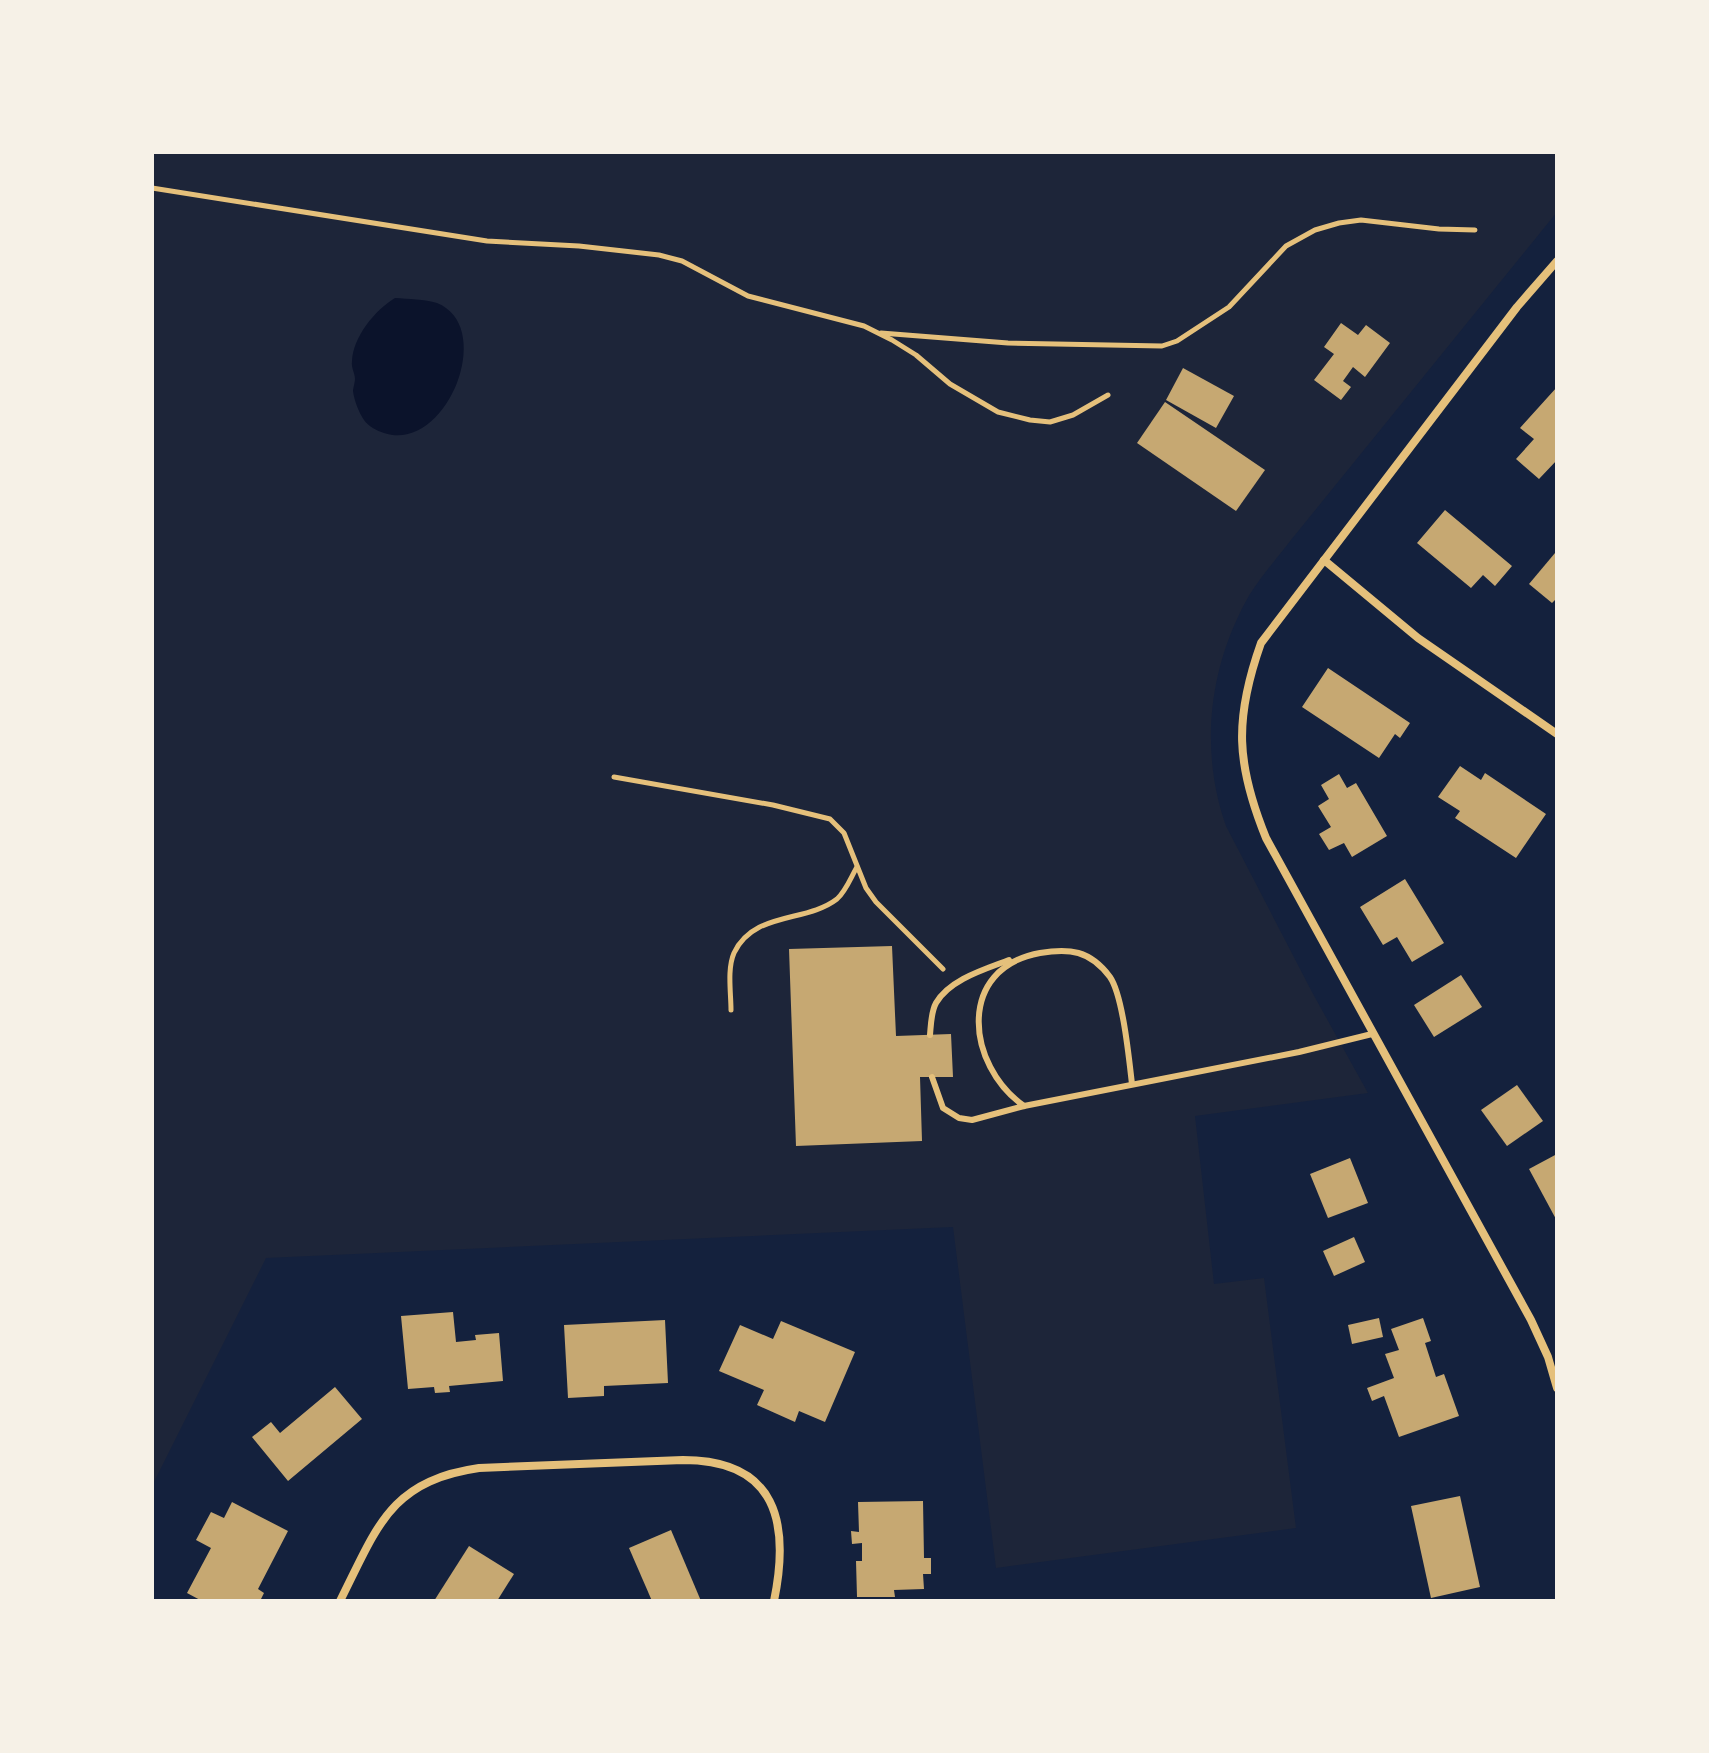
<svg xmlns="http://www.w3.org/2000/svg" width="1709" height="1753" font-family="Figtree,sans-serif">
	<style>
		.green { fill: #1d2539 }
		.water { fill: #0b132b }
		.building { fill: #c6a872 }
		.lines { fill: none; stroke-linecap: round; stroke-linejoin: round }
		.path { stroke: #e5c07b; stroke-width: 5 }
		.service { stroke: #e5c07b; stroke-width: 6 }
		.minor { stroke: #e5c07b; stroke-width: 8 }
	</style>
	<rect width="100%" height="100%" fill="#14213d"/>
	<!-- green -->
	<path class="green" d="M 152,152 L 1557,152 L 1557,212 L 1291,540 C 1278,557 1262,575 1250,594 C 1209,665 1199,749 1226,826 L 1312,992 L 1368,1093 L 1195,1116 L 1214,1284 L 1264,1278 L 1296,1528 L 996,1568 L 953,1227 L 266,1258 L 152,1486 Z"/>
	<!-- water -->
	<path class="water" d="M 395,298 C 408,299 425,299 437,303 C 497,327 446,454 384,433 C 377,431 368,426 364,420 C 359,413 354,400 353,391 C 353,389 355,382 355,379 C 355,373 351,368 352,361 C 353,337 375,310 395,298 Z"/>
	<!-- building -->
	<g class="building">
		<polygon points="1341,323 1358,335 1366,325 1390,343 1365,377 1353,367 1343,381 1351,387 1341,400 1314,380 1334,354 1324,347"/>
		<polygon points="1183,368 1234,396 1216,428 1166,400"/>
		<polygon points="1557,387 1557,460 1539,479 1516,459 1534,439 1520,428"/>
		<polygon points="1165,402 1265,470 1236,511 1137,443"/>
		<polygon points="1445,510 1512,566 1495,586 1483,575 1471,588 1417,543"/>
		<polygon points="1555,553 1557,598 1552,603 1529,584"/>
		<polygon points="1328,668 1410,723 1400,738 1395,734 1379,758 1302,707"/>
		<polygon points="1460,766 1481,780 1485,773 1546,814 1516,858 1455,818 1460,811 1438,797"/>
		<polygon points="1339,774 1347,788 1356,783 1387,836 1352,857 1344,843 1329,850 1319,834 1331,827 1318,806 1329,799 1321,785"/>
		<polygon points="1405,879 1444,943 1412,962 1397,937 1383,945 1360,907"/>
		<polygon points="892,946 896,1036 951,1034 953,1077 920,1077 922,1141 796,1146 789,949"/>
		<polygon points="1461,975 1482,1007 1434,1037 1414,1005"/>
		<polygon points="1517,1085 1543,1121 1507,1146 1481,1110"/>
		<polygon points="1557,1154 1557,1221 1529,1169"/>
		<polygon points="1350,1158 1368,1203 1328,1218 1310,1174"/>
		<polygon points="1354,1237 1365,1262 1334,1276 1323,1251"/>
		<polygon points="453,1312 456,1342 476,1340 475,1335 499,1333 503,1381 449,1386 450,1392 435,1393 434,1387 408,1389 401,1316"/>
		<polygon points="1379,1318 1383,1337 1352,1344 1348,1325"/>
		<polygon points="1423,1318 1431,1341 1425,1343 1436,1377 1444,1374 1459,1416 1399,1437 1384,1396 1372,1401 1367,1388 1394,1378 1385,1354 1399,1350 1391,1329"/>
		<polygon points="665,1320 668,1383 604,1386 604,1396 568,1398 564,1325"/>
		<polygon points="781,1321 855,1352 825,1422 799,1411 795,1422 757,1405 764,1390 719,1371 740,1325 773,1339"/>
		<polygon points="335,1387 362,1419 288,1481 252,1437 271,1422 280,1433"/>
		<polygon points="1460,1496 1480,1587 1431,1598 1411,1506"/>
		<polygon points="923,1501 924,1558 931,1558 931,1574 923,1574 924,1589 894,1590 895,1597 857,1597 856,1561 862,1561 862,1543 852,1544 851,1531 859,1532 858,1502"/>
		<polygon points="232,1502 288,1531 258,1589 264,1593 260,1601 202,1601 187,1593 211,1548 196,1540 211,1512 224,1518"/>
		<polygon points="671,1530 701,1601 652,1601 629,1548"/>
		<polygon points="469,1546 514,1574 497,1601 434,1601"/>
	</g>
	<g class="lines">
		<!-- path -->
		<g class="path">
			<polyline points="152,188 487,241 579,246 659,255 682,261 748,296 864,326 892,340 916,355 950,384 998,412 1030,420 1050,422 1073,415 1108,395"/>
			<polyline points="881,333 1008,343 1162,346 1177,341 1229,307 1286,246 1315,230 1339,223 1361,220 1439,229 1475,230"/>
			<polyline points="614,777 773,805 830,819 844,833 866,888 876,902 943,969"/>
			<path d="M 731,1010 C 731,993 727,969 734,953 C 754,911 806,923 837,899 C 846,891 851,877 857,867"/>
		</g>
		<!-- service -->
		<g class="service">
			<path d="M 930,1035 C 931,1024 931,1012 936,1003 C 950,979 986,969 1009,960"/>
			<polyline points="932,1077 943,1108 959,1118 972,1120 1024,1106 1299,1052 1372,1034"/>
			<path d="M 1024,1106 C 966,1065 956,968 1040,953 C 1069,948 1090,950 1110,977 C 1123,996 1129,1059 1132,1084"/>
		</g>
		<!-- minor -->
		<g class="minor">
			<path d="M 1557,261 L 1517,307 L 1261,643 C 1234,719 1236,764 1266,838 L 1531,1320 L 1548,1357 L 1557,1388"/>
			<polyline points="1324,560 1418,638 1557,734"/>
			<path d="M 340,1601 C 377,1528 389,1481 479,1468 L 683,1460 C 777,1460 790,1523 774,1601"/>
		</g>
	</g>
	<!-- border -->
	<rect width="1709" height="1753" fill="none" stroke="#f6f1e7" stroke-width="308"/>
</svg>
